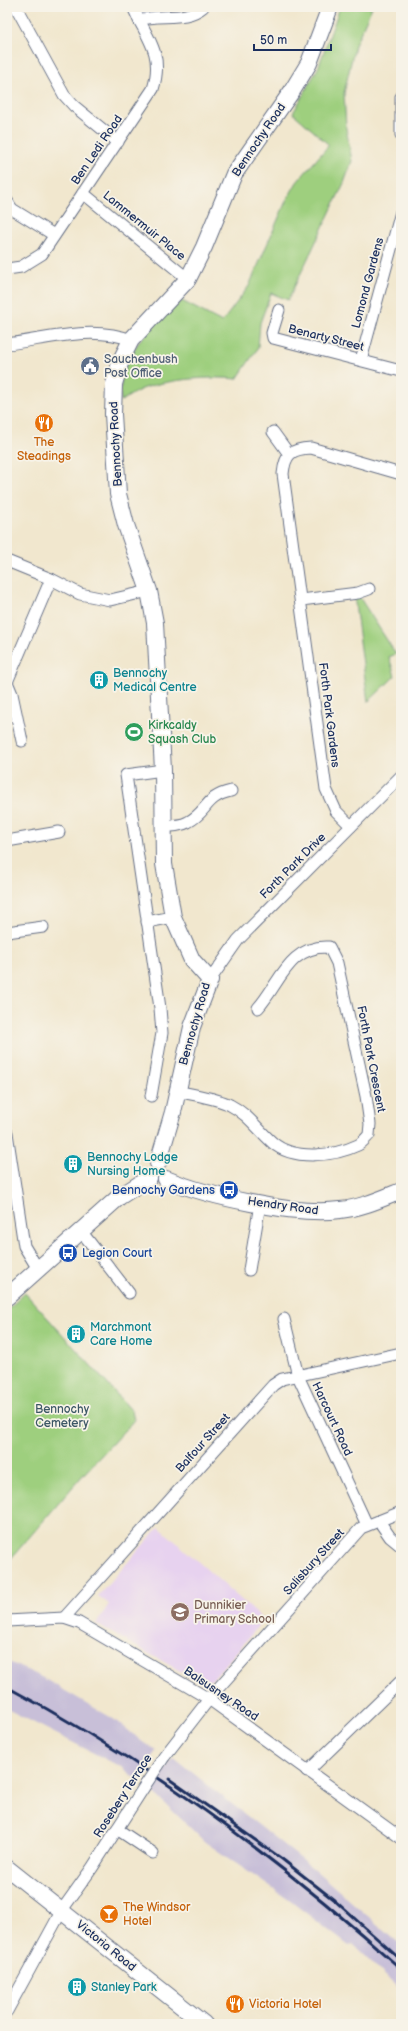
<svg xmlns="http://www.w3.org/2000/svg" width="408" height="2031" font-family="'Balsamiq Sans',sans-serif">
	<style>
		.built { fill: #e7d2ef }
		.industrial { fill: #c8bfd8 }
		.green { fill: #9ecf7e; stroke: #5c7f6e }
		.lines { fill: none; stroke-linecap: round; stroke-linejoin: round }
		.street-casing { stroke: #666f85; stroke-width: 13 }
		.secondary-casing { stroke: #666f85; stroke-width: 18 }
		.street { stroke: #fff; stroke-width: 11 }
		.secondary { stroke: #fff; stroke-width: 16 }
		.rail { stroke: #1b2f5e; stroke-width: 3 }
		.street-bridge-casing { stroke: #666f85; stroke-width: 13; stroke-linecap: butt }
		.street-bridge { stroke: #fff; stroke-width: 11 }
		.labels { text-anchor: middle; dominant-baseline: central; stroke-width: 3.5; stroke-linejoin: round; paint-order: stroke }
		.street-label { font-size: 12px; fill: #1b2f5e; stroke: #f7f3e8 }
		.service-label { font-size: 12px; fill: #4e5e75; stroke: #f7f3e8; text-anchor: start }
		.food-label { font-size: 12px; fill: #c56008; stroke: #f7f3e8; text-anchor: start }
		.culture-label { font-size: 12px; fill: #0d838f; stroke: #f7f3e8; text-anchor: start }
		.leisure-label { font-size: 12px; fill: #27864d; stroke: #f7f3e8; text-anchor: start }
		.transit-label { font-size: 12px; fill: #164399; stroke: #f7f3e8; text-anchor: end }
		.park-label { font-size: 12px; fill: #3c5766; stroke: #f7f3e8 }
		.education-label { font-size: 12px; fill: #785e54; stroke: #f7f3e8; text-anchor: start }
	</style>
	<rect width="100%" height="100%" fill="#f7f3e8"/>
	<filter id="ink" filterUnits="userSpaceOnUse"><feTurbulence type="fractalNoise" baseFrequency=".025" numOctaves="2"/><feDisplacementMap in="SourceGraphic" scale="8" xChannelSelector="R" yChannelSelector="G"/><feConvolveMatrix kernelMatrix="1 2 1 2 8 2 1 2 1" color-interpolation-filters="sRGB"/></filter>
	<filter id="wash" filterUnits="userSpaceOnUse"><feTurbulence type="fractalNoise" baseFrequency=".012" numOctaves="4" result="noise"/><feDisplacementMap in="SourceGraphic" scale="16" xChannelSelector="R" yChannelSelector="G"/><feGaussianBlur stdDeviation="0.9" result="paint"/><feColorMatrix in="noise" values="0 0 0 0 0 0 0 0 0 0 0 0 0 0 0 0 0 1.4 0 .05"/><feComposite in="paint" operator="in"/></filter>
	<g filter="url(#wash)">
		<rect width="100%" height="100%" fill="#f1e7ce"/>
		<!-- built -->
		<polygon class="built" points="159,1527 264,1620 214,1678 206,1682 198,1681 96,1624 109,1604 98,1596"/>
		<!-- industrial -->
		<g class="industrial">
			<polygon points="7,1661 43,1678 112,1718 156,1751 137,1779 123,1768 7,1709"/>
			<polygon points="174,1758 315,1870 401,1945 401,1991 353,1944 349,1946 289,1900 205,1842 150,1789"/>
		</g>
		<!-- green -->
		<g class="green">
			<path d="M 340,7 L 372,7 L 355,45 L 344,93 L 346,128 L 352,161 L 344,183 L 288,300 L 271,293 L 260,323 L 258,348 L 237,379 C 213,376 166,379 142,389 C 135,392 128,397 121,401 C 116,358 150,325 182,301 L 222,322 L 249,286 L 286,201 L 297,182 L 329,145 L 293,113 L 318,68 Z"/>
			<polygon points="358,595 396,654 389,657 395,676 368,702 354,596"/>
			<polygon points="25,1293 132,1411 134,1420 83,1475 7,1563 7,1310"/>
		</g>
	</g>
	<g filter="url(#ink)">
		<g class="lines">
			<!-- street casing -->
			<g class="street-casing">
				<g id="street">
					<polyline points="16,7 64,95 74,106 118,142"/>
					<path d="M 133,7 L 139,20 C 160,13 185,22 203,7"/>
					<polyline points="401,97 401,135"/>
					<polyline points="83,193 188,279"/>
					<polyline points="7,201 12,209 54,235"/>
					<path d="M 7,269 L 21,267 L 42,254 L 153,89 C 162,60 153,45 139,20"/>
					<polyline points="279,310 272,333 273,338 401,371"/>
					<path d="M 7,344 C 47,339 93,325 131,340"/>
					<polyline points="361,360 401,212"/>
					<polyline points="273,432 289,454"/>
					<polyline points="7,561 51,579 80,594 110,600 149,591"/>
					<polyline points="301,600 358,593 369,589"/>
					<polyline points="22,741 12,694 7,682 51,579"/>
					<path d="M 164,826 C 172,826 181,826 188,822 C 208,812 204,797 231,791"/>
					<path d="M 351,826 L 336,811 L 326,789 L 283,474 C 285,454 291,449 311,448 L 401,474"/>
					<polyline points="7,841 59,832"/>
					<polyline points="147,922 173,917"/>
					<polyline points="7,932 43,927"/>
					<polyline points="210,980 238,940 401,776"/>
					<path d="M 177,1091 C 193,1095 217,1098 230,1105 C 248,1114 259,1131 273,1143 C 294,1161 335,1156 358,1145 C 362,1143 366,1138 369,1135 L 370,1124 L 366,1096 L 337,963 L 329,947 C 289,945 280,983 258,1008"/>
					<polyline points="151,1096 162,1033 160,1008 126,775 163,770"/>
					<polyline points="7,1133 24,1246 38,1269"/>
					<polyline points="81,1231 129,1293"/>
					<polyline points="249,1270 260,1204"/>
					<polyline points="284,1319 298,1376 367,1525"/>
					<polyline points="379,1521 390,1537 401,1546"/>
					<polyline points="64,1618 273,1385 282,1379 401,1353"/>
					<polyline points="7,1621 64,1618 79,1623 209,1699 401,1838"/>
					<polyline points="164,1757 213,1694 361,1528 401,1512"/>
					<polyline points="307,1772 401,1681"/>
					<polyline points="117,1829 153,1853"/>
					<polyline points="7,2011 62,1910 92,1868 146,1784"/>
				</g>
			</g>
			<!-- secondary casing -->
			<g class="secondary-casing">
				<g id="secondary">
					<polyline points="158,1163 173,1112 192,1027 210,980 192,960 173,917 164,864 163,770 155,623 149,591 126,525 118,494 113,414 114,384 121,360 131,340 188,279 204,247 234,174 292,91 309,63 330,7"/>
					<path d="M 166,1179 C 207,1196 295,1216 340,1210 C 361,1208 381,1199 401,1191"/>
					<polyline points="7,1297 119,1197 149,1178"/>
					<polyline points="7,1868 204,2024"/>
				</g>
			</g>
			<!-- street -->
			<use href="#street" class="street"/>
			<!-- secondary -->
			<use href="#secondary" class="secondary"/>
			<!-- rail -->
			<g class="rail">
				<path d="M 7,1687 C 150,1763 281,1861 401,1969"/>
				<polyline points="169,1779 282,1859 334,1900 401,1960"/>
			</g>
			<!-- street-bridge casing -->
			<g class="street-bridge-casing">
				<polyline id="street-bridge" points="146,1784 164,1757"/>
			</g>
			<!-- street-bridge -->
			<use href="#street-bridge" class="street-bridge"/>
		</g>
	</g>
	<!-- icons -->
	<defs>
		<g id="civic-disc" transform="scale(1)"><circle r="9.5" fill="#5c6f8a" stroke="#f7f3e8"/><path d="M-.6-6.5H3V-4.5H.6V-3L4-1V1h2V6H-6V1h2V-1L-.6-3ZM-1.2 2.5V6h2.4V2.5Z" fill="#fff"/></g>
		<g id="restaurant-disc" transform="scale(1)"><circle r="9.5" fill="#e8710a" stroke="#f7f3e8"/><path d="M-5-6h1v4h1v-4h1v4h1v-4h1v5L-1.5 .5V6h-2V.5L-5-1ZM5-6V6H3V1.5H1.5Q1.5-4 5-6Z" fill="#fff"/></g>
		<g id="building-disc" transform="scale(1)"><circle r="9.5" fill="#0f9aa8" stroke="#f7f3e8"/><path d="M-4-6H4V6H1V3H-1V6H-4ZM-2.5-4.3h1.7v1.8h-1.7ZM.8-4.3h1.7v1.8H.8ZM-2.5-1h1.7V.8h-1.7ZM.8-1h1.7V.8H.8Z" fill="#fff"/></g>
		<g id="stadium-disc" transform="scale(1)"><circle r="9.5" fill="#2e9e5b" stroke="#f7f3e8"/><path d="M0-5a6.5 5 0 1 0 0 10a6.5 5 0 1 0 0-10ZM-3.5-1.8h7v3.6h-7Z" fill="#fff"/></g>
		<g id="bus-disc" transform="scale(1)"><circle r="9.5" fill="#1a4fb4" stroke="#f7f3e8"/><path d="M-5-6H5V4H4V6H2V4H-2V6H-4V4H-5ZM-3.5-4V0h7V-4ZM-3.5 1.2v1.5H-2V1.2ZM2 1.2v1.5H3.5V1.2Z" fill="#fff"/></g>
		<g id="school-disc" transform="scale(1)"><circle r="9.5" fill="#8d6e63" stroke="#f7f3e8"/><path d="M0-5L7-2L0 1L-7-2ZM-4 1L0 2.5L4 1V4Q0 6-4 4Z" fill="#fff"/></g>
		<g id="bar-disc" transform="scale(1)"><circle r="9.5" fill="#e8710a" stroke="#f7f3e8"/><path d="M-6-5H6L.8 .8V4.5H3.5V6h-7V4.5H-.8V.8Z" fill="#fff"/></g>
	</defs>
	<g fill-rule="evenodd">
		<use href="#civic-disc" x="90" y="366"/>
		<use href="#restaurant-disc" x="44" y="423"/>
		<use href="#building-disc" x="99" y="680"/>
		<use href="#stadium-disc" x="134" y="732"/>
		<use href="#building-disc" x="73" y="1164"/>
		<use href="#bus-disc" x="229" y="1190"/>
		<use href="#bus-disc" x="68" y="1253"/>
		<use href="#building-disc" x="76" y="1334"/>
		<use href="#school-disc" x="180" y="1612"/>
		<use href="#bar-disc" x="109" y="1914"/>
		<use href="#building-disc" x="77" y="1987"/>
		<use href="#restaurant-disc" x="235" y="2004"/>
	</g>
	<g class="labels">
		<!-- street labels -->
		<g class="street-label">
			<text transform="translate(259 140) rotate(-56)">Bennochy Road</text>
			<text transform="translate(97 150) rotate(-56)">Ben Ledi Road</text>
			<text transform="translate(144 226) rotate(39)">Lammermuir Place</text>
			<text transform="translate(368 283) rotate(-75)">Lomond Gardens</text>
			<text transform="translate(326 338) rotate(14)">Benarty Street</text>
			<text transform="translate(116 444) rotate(-93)">Bennochy Road</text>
			<text transform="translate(329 715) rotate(83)">Forth Park Gardens</text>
			<text transform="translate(293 866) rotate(-45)">Forth Park Drive</text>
			<text transform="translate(195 1024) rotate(-74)">Bennochy Road</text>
			<text transform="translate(371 1059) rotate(79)">Forth Park Crescent</text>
			<text transform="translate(283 1206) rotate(8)">Hendry Road</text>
			<text transform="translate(332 1419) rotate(65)">Harcourt Road</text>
			<text transform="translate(203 1443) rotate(-48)">Balfour Street</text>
			<text transform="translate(314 1562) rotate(-48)">Salisbury Street</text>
			<text transform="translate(221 1694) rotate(34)">Balsusney Road</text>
			<text transform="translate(123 1796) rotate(-57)">Rosebery Terrace</text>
			<text transform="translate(106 1946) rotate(39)">Victoria Road</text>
		</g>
		<!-- service labels -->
		<g class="service-label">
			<text x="104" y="359">Sauchenbush<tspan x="104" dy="14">Post Office</tspan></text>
		</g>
		<!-- food labels -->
		<g class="food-label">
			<text x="44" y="442" text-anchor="middle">The<tspan x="44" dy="14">Steadings</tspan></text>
			<text x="123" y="1907">The Windsor<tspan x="123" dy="14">Hotel</tspan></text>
			<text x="249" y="2004">Victoria Hotel</text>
		</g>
		<!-- culture labels -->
		<g class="culture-label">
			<text x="113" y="673">Bennochy<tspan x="113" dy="14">Medical Centre</tspan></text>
			<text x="87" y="1157">Bennochy Lodge<tspan x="87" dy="14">Nursing Home</tspan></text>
			<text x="90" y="1327">Marchmont<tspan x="90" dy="14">Care Home</tspan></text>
			<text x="91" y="1987">Stanley Park</text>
		</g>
		<!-- leisure labels -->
		<g class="leisure-label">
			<text x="148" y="725">Kirkcaldy<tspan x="148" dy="14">Squash Club</tspan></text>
		</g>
		<!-- transit labels -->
		<g class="transit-label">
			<text x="215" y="1190">Bennochy Gardens</text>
			<text x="82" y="1253" text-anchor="start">Legion Court</text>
		</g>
		<!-- park labels -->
		<g class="park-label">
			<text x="62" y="1409">Bennochy<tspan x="62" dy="14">Cemetery</tspan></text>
		</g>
		<!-- education labels -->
		<g class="education-label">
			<text x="194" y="1605">Dunnikier<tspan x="194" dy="14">Primary School</tspan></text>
		</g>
	</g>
	<!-- margin -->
	<rect width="408" height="2031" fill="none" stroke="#f7f3e8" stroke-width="24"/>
	<!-- scale -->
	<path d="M254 44v6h77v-6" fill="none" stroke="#1b2f5e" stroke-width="2"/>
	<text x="260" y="44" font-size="12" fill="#1b2f5e" stroke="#f7f3e8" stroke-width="3" paint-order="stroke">50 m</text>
</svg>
